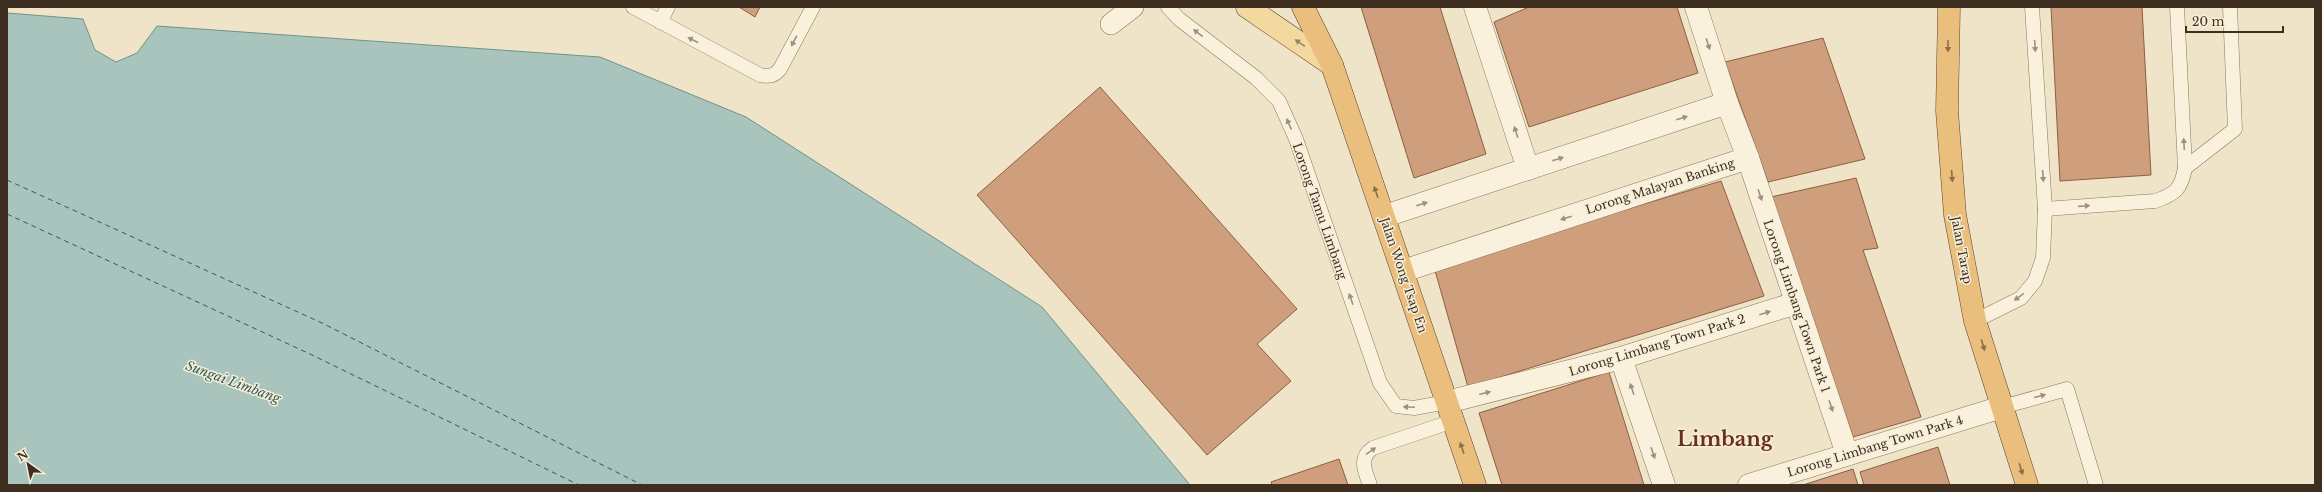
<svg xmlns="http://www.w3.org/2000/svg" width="2322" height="492" font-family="'Libre Baskerville',serif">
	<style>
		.water { fill: #a9c4bc; stroke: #6f938a }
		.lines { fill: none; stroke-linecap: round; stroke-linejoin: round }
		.ferry { stroke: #2f5d5a; stroke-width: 1; stroke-dasharray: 5 4; stroke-linecap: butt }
		.building { fill: #cf9f7d; stroke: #8d5f41 }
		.service-casing { stroke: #8d765c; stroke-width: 15 }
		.pedestrian-casing { stroke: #8d765c; stroke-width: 22 }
		.minor-casing { stroke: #8d765c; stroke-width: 23 }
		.primary-casing { stroke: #5b4430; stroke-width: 23 }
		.trunk-casing { stroke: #5b4430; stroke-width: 23 }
		.service { stroke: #faf1dc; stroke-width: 14 }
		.pedestrian { stroke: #faf1dc; stroke-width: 21 }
		.minor { stroke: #faf1dc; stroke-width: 22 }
		.primary { stroke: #f3d9a0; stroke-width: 22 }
		.trunk { stroke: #eabe7c; stroke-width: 22 }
		.oneway { fill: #9c907e }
		.oneway2 { fill: #988460 }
		.oneway3 { fill: #8b6f49 }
		.labels { text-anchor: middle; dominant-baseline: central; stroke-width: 3; stroke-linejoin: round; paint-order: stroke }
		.street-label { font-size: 12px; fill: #3d2e20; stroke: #f7eed8 }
		.water-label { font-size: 13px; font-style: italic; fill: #2f5d5a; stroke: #f7eed8 }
		.town-label { font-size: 20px; font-weight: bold; fill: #6b2e1e; stroke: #f7eed8 }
	</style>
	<rect width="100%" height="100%" fill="#f0e4c8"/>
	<!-- water -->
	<polygon class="water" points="7,13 83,19 95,50 116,62 137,53 157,26 600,57 746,117 1042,307 1190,485 7,485"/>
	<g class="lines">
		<!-- ferry -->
		<g class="ferry">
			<polyline points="7,180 322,323 642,485"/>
			<polyline points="7,214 310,354 579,485"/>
		</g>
	</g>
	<!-- building -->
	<g class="building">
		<polygon points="739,7 760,7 755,17"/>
		<polygon points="1361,7 1440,7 1486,154 1414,178"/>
		<polygon points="1529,7 1677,7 1698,73 1529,127 1494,22"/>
		<polygon points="2051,7 2142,7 2151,175 2060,181"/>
		<polygon points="1823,38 1865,159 1768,182 1725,62"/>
		<polygon points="1100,87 1297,309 1257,344 1291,381 1207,455 977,195"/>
		<polygon points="1856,178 1878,248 1863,250 1921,417 1853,437 1771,197"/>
		<polygon points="1721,181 1764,296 1468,387 1434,267"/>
		<polygon points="1609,372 1644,485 1502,485 1479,413"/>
		<polygon points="1938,447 1950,485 1864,485 1860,472"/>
		<polygon points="1339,459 1348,485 1272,485 1271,482"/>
		<polygon points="1853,469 1858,485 1803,485"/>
	</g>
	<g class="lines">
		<!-- service casing -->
		<g class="service-casing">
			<g id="service">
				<path d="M 633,7 L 760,75 C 770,77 774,76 780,69 L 813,7"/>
				<polyline points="1168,7 1179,19 1256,78 1279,101 1296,139 1380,383 1396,406 1414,408 1447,402"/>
				<polyline points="660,22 668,7"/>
				<polyline points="2185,168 2235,129 2230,7"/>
				<path d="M 2045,209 L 2155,201 C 2176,194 2181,189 2185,168 L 2177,7"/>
				<polyline points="1975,321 2021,298 2035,281 2043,258 2045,209 2032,7"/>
				<polyline points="2002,407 2067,389 2096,485"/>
				<path d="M 1370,485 C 1365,471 1358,458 1373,448 L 1453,421"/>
			</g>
		</g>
		<!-- pedestrian casing -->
		<g class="pedestrian-casing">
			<polyline id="pedestrian" points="1111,24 1133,7"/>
		</g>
		<!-- minor casing -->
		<g class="minor-casing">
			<g id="minor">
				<polyline points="1475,7 1528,169"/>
				<polyline points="1696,7 1727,103"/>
				<polyline points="1748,158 1847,454"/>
				<polyline points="1385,216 1727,103 1748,158 1403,271"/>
				<polyline points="1621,358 1664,485"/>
				<polyline points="1447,402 1621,358 1796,303"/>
				<polyline points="1749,485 2002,407"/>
			</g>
		</g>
		<!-- primary casing -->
		<g class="primary-casing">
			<polyline id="primary" points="1247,7 1332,65"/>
		</g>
		<!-- trunk casing -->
		<g class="trunk-casing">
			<g id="trunk">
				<polyline points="1303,7 1332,65 1475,485"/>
				<polyline points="1949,7 1947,111 1955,215 1975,321 2027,485"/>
			</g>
		</g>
		<!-- service -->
		<use href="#service" class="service"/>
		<!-- pedestrian -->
		<use href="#pedestrian" class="pedestrian"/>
		<!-- minor -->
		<use href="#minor" class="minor"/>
		<!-- primary -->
		<use href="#primary" class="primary"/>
		<!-- trunk -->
		<use href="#trunk" class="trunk"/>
	</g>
	<!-- one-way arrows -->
	<defs><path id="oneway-solid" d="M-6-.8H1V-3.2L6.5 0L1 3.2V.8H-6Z"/></defs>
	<g class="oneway">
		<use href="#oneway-solid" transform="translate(1198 33) rotate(-142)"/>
		<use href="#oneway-solid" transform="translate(693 40) rotate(-152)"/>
		<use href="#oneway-solid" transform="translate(794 41) rotate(118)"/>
		<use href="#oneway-solid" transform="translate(1708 44) rotate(72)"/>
		<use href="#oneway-solid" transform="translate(2035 46) rotate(86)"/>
		<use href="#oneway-solid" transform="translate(1682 118) rotate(-18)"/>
		<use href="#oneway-solid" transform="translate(1289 124) rotate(-114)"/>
		<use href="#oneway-solid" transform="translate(1516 132) rotate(-108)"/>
		<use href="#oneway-solid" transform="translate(2184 144) rotate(-93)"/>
		<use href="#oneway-solid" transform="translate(1558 159) rotate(-18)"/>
		<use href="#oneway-solid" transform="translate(2043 176) rotate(86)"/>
		<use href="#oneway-solid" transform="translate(1760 195) rotate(71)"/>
		<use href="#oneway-solid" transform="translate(1422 204) rotate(-18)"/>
		<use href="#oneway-solid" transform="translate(2084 206) rotate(-4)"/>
		<use href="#oneway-solid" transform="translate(1566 218) rotate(162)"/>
		<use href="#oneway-solid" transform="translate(2019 297) rotate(144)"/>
		<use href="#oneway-solid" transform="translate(1351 299) rotate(-109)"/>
		<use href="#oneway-solid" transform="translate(1765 313) rotate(-18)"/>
		<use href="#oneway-solid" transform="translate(1632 389) rotate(-109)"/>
		<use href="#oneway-solid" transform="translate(1485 393) rotate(-14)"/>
		<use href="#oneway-solid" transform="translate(2040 396) rotate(-15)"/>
		<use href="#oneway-solid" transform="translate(1831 406) rotate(71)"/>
		<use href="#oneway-solid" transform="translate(1409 407) rotate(-177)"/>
		<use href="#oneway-solid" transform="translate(1371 451) rotate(-35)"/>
		<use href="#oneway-solid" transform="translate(1653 453) rotate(72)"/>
	</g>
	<use class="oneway2" href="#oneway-solid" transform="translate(1300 43) rotate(-146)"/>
	<g class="oneway3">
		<use href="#oneway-solid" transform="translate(1948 46) rotate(91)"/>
		<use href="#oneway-solid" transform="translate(1952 176) rotate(86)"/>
		<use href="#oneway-solid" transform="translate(1376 192) rotate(-109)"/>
		<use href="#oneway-solid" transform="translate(1983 345) rotate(73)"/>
		<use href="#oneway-solid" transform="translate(1462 448) rotate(-109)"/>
		<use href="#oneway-solid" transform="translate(2021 469) rotate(73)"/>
	</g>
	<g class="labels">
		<!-- street labels -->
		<g class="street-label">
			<text transform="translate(1660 186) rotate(-18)">Lorong Malayan Banking</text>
			<text transform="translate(1320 211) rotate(71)">Lorong Tamu Limbang</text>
			<text transform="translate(1962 250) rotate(79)">Jalan Tarap</text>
			<text transform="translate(1404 275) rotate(71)">Jalan Wong Tsap En</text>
			<text transform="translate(1797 306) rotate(71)">Lorong Limbang Town Park 1</text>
			<text transform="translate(1657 345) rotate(-17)">Lorong Limbang Town Park 2</text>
			<text transform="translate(1875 446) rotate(-17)">Lorong Limbang Town Park 4</text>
		</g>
		<!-- water labels -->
		<g class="water-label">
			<text transform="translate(233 382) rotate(20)">Sungai Limbang</text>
		</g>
		<!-- town labels -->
		<g class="town-label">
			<text x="1725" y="439">Limbang</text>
		</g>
	</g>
	<!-- border -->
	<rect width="2322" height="492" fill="none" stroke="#3d2e20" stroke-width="16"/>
	<!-- north arrow -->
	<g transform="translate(28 464) rotate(327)" stroke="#f7eed8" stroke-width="3" paint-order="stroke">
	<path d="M0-3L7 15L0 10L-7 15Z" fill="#3d2e20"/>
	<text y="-6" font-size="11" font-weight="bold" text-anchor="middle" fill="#3d2e20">N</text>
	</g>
	<!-- scale -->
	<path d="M2186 26v6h97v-6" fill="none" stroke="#3d2e20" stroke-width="2"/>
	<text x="2192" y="26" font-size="12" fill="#3d2e20" stroke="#f7eed8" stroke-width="3" paint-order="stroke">20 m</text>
</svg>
